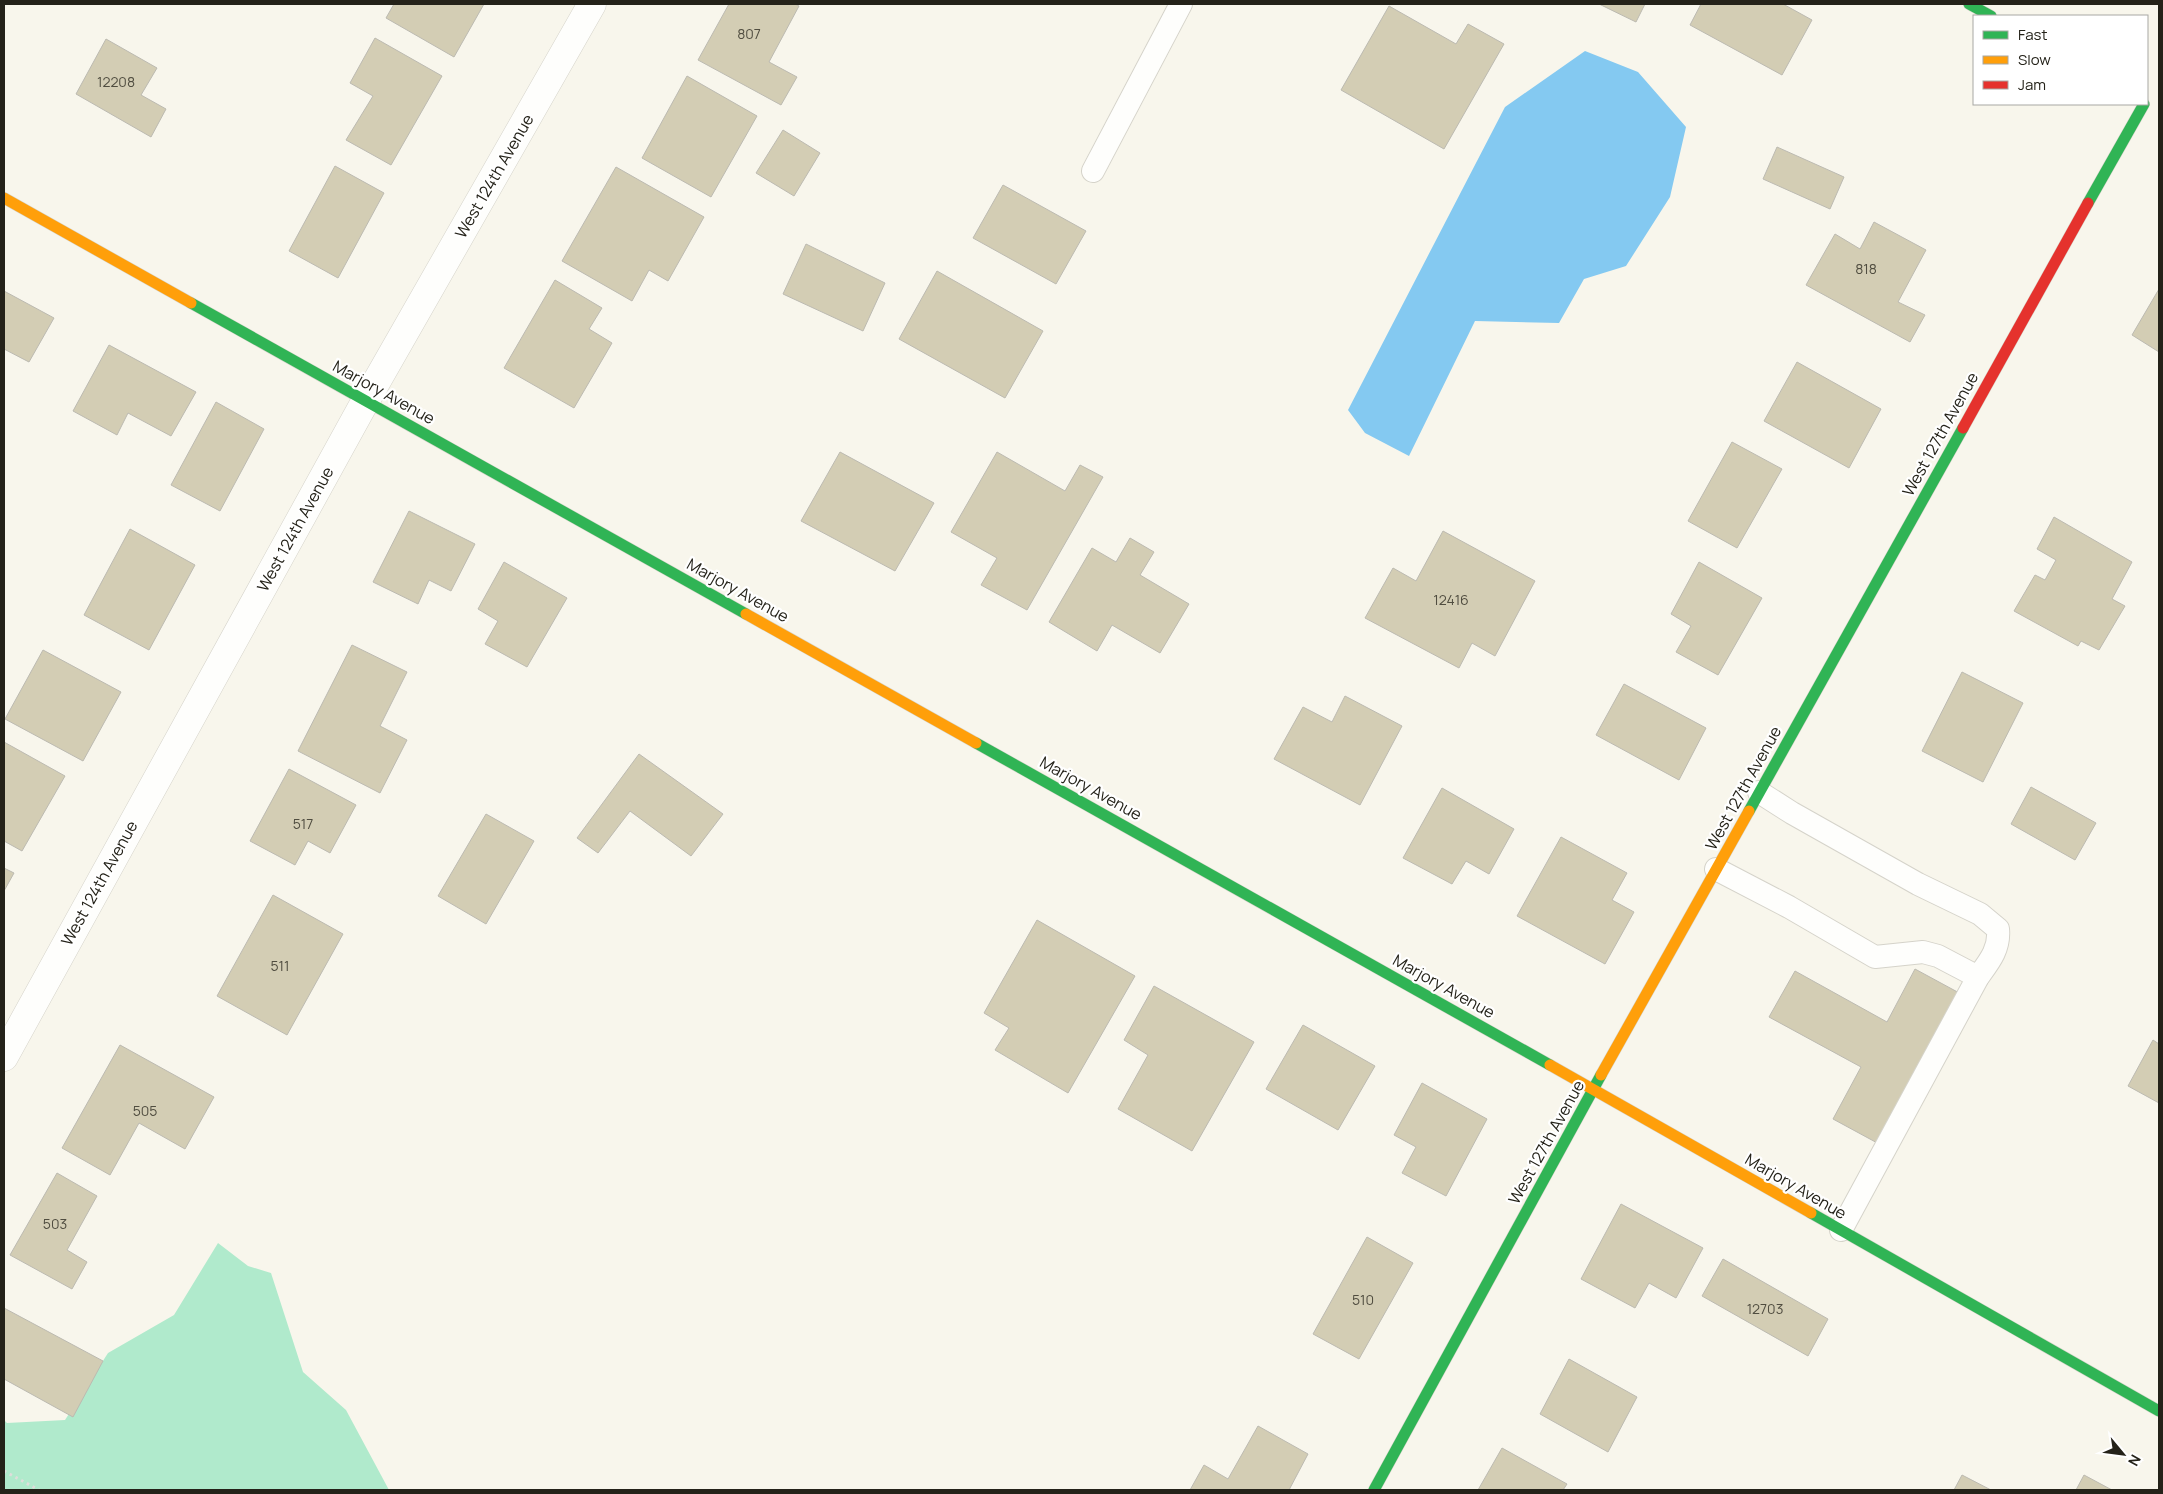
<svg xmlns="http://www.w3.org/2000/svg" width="2163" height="1494" font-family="Manrope,sans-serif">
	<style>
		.green { fill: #b0eacc }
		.water { fill: #84c9f1 }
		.building { fill: #d3cdb4; stroke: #bcbab1 }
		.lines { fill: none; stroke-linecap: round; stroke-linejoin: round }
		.lane-casing { stroke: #d5d3ca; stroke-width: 24 }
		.street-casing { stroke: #d5d3ca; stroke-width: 29 }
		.fast-casing { stroke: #d5d3ca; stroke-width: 12 }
		.slow-casing { stroke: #d5d3ca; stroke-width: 12 }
		.jam-casing { stroke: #d5d3ca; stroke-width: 12 }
		.path { stroke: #dfdedb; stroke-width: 3; stroke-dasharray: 2.5 4; stroke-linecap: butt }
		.lane { stroke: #fefefc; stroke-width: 22 }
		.street { stroke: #fefefc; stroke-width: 28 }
		.fast { stroke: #30b455; stroke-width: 11 }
		.slow { stroke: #ff9f0a; stroke-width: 11 }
		.jam { stroke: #e5322d; stroke-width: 11 }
		.labels { text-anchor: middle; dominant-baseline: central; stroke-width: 4.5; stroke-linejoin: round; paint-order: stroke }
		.number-label { font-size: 14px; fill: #504d40 }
		.street-label { font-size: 16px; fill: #242219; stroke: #fff }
	</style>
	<rect width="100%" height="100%" fill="#f8f6ec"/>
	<!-- green -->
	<polygon class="green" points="218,1243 248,1266 271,1273 303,1372 346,1410 389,1490 4,1490 4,1420 7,1423 65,1420 108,1353 174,1315"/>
	<!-- water -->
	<polygon class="water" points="1585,51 1638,72 1686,127 1670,197 1626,266 1584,279 1559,323 1475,321 1409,456 1365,433 1348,410 1505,107"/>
	<!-- building -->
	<g class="building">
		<polygon points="394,4 484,4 454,57 386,18"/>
		<polygon points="729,4 795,4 799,6 769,62 797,77 781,105 698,60"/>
		<polygon points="1599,4 1645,4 1636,22"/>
		<polygon points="1701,4 1783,4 1812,20 1782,75 1690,25"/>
		<polygon points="1389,6 1456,44 1468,24 1504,44 1444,149 1341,90"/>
		<polygon points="375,38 442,76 391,165 346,140 373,96 350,83"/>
		<polygon points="106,39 157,68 141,95 166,109 151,137 76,94"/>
		<polygon points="687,76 757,116 711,197 642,158"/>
		<polygon points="783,130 820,153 794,196 756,173"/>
		<polygon points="1777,147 1844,177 1830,209 1763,179"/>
		<polygon points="335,166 384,193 338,278 289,251"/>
		<polygon points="616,167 704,217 668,281 649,270 632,301 562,261"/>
		<polygon points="1003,185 1086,231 1056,284 973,238"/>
		<polygon points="1874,222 1926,250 1898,302 1925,315 1910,342 1806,285 1835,234 1860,249"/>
		<polygon points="806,244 885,283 863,331 783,294"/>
		<polygon points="937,271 1043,331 1005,398 899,339"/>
		<polygon points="555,280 602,308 589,329 612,343 574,408 504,368"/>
		<polygon points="2159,289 2159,352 2132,335"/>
		<polygon points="4,291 54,318 29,362 4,349"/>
		<polygon points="109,345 196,392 171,436 128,413 117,435 73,411"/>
		<polygon points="1797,362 1881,409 1849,468 1764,421"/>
		<polygon points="216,402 264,429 220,511 171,485"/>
		<polygon points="1732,442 1782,469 1737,548 1688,521"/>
		<polygon points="840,452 934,503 895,571 801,521"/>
		<polygon points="997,452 1065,491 1080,465 1103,477 1027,610 981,585 997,558 951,532"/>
		<polygon points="409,511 475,544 451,591 429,580 418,604 373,582"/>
		<polygon points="2054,517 2132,562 2112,599 2125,606 2099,650 2081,641 2078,646 2014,611 2035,575 2045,580 2056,560 2037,549"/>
		<polygon points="130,529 195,565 149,650 84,615"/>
		<polygon points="1443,531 1535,581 1495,656 1472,643 1459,668 1365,618 1393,568 1416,581"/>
		<polygon points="1130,538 1154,552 1140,575 1189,604 1160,653 1112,625 1097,651 1049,622 1092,548 1116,562"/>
		<polygon points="504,562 567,598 527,667 485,644 498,621 478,609"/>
		<polygon points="1699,562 1762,598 1718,675 1676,652 1691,626 1671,614"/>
		<polygon points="352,645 407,672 380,726 407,740 380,793 298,751"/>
		<polygon points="43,650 121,692 83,761 5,719"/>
		<polygon points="1962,672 2023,703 1983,782 1922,751"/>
		<polygon points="1624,684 1706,728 1679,780 1596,735"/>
		<polygon points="1345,696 1402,726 1360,805 1274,759 1303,707 1332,722"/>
		<polygon points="4,742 65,776 22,851 4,841"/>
		<polygon points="639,754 723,814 691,856 630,811 598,853 577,838"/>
		<polygon points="289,769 356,805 330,853 308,841 295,865 250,841"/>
		<polygon points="2031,787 2096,823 2075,860 2011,824"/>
		<polygon points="1442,788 1514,829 1489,874 1466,861 1452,884 1403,858"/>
		<polygon points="486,814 534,841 486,924 438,896"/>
		<polygon points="1561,837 1627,873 1612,900 1634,912 1605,964 1517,916"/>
		<polygon points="4,868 14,873 4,891"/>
		<polygon points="273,895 343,934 287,1035 217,996"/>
		<polygon points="1037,920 1135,976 1068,1093 995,1050 1009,1028 984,1013"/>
		<polygon points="1915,969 1963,995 1881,1145 1833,1119 1861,1067 1769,1017 1795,971 1887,1022"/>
		<polygon points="1154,986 1254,1042 1192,1151 1118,1109 1148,1055 1124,1040"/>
		<polygon points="1303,1025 1375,1066 1338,1130 1266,1089"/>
		<polygon points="2153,1040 2159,1044 2159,1103 2128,1086"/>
		<polygon points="120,1045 214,1097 185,1149 139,1123 110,1175 62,1148"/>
		<polygon points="1422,1083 1487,1119 1446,1196 1402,1173 1416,1147 1394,1135"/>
		<polygon points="57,1173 97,1196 67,1250 87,1262 72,1289 10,1255"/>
		<polygon points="1621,1204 1703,1248 1676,1298 1649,1283 1635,1308 1581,1279"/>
		<polygon points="1367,1237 1413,1263 1359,1359 1313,1334"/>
		<polygon points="1723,1259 1828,1319 1808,1356 1702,1296"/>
		<polygon points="4,1308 103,1361 73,1417 4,1379"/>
		<polygon points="1569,1359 1637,1397 1608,1452 1540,1414"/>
		<polygon points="1258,1426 1308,1454 1289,1490 1190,1490 1204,1465 1228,1479"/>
		<polygon points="1502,1448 1567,1484 1563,1490 1478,1490"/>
		<polygon points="1962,1475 1991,1490 1954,1490"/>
		<polygon points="2084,1475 2112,1490 2076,1490"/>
	</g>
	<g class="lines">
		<!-- lane casing -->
		<g class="lane-casing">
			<g id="lane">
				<polyline points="1093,171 1181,4"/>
				<path d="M 1759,792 L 1792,813 L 1918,884 L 1980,914 L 1998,929 C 2000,949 1989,962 1978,977 L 1841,1230"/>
				<polyline points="1716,869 1789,907 1875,957 1923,952 1938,956 1978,977"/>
			</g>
		</g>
		<!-- street casing -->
		<g class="street-casing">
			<polyline id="street" points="4,1057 366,400 592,4"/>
		</g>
		<!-- fast casing -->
		<g class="fast-casing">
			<g id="fast">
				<polyline points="1969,4 1991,16"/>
				<polyline points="2088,203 2144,104"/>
				<polyline points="191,303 746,614"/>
				<polyline points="976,743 1550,1065"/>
				<polyline points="1749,811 1963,428"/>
				<polyline points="1811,1213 2159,1411"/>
				<polyline points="1374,1490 1601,1075"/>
			</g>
		</g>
		<!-- slow casing -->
		<g class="slow-casing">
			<g id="slow">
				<polyline points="4,198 191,303"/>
				<polyline points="746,614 976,743"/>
				<polyline points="1550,1065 1811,1213"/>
				<polyline points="1601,1075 1749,811"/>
			</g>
		</g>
		<!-- jam casing -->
		<g class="jam-casing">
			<polyline id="jam" points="1963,428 2088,203"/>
		</g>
		<!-- path -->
		<polyline class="path" points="4,1471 39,1490"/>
		<!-- lane -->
		<use href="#lane" class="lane"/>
		<!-- street -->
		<use href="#street" class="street"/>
		<!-- fast -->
		<use href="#fast" class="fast"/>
		<!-- slow -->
		<use href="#slow" class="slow"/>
		<!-- jam -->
		<use href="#jam" class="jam"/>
	</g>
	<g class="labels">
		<!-- number labels -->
		<g class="number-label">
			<text x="749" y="33">807</text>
			<text x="116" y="81">12208</text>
			<text x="1866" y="268">818</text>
			<text x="1451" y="599">12416</text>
			<text x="303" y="823">517</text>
			<text x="280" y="965">511</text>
			<text x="145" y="1110">505</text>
			<text x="55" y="1223">503</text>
			<text x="1363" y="1299">510</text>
			<text x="1765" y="1308">12703</text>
		</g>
		<!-- street labels -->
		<g class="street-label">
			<text transform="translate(494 176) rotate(-60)">West 124th Avenue</text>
			<text transform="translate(384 392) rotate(29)">Marjory Avenue</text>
			<text transform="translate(1940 434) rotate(-61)">West 127th Avenue</text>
			<text transform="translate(295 529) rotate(-61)">West 124th Avenue</text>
			<text transform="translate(738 590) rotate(29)">Marjory Avenue</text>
			<text transform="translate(1091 788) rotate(29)">Marjory Avenue</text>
			<text transform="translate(1743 788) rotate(-61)">West 127th Avenue</text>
			<text transform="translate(99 883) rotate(-61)">West 124th Avenue</text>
			<text transform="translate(1444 986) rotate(29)">Marjory Avenue</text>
			<text transform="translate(1546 1142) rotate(-61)">West 127th Avenue</text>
			<text transform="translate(1796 1186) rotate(30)">Marjory Avenue</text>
		</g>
	</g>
	<!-- border -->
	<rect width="2163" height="1494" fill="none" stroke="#242219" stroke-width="10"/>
	<!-- legend -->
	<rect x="1973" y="15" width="175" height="90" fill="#ffffff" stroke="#a7a7a3"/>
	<rect x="1983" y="31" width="25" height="8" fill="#30b455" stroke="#a7a7a3"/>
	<text x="2018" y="40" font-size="15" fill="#242219">Fast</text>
	<rect x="1983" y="56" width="25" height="8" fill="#ff9f0a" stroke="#a7a7a3"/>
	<text x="2018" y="65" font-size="15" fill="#242219">Slow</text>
	<rect x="1983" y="81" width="25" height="8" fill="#e5322d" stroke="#a7a7a3"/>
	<text x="2018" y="90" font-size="15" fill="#242219">Jam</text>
	<!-- north arrow -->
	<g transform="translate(2123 1454) rotate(119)" stroke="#ffffff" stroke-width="4" paint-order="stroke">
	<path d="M0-4L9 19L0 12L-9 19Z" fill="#242219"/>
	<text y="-8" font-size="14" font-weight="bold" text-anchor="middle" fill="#242219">N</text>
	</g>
</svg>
